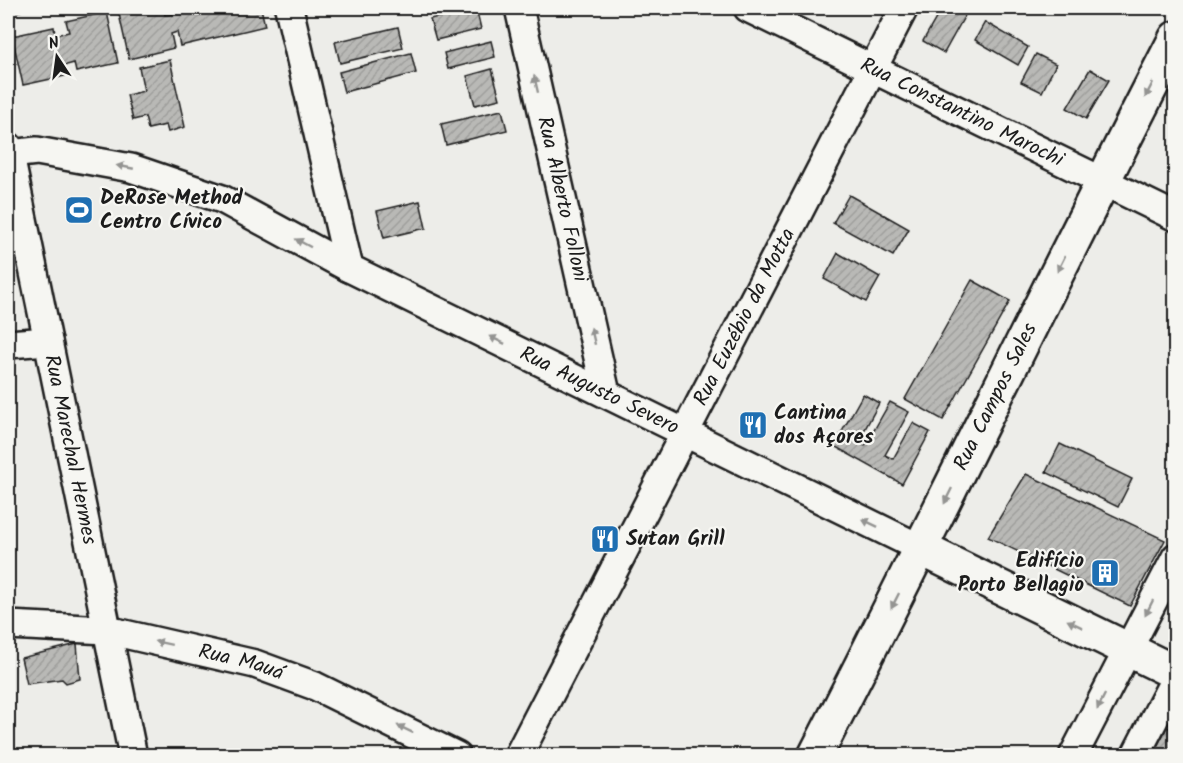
<svg xmlns="http://www.w3.org/2000/svg" width="1183" height="763" font-family="Kalam,sans-serif">
	<style>
		.building { fill: url(#building-hatch); stroke: #1c1c1c; stroke-width: 1.5 }
		.lines { fill: none; stroke-linecap: round; stroke-linejoin: round }
		.minor-casing { stroke: #1c1c1c; stroke-width: 32 }
		.major-casing { stroke: #1c1c1c; stroke-width: 38 }
		.minor { stroke: #f6f6f2; stroke-width: 27 }
		.major { stroke: #f6f6f2; stroke-width: 33 }
		.oneway { fill: #949492 }
		.labels { text-anchor: middle; dominant-baseline: central; stroke-width: 4.5; stroke-linejoin: round; paint-order: stroke }
		.street-label { font-size: 21px; fill: #1c1c1c; stroke: #f6f6f2 }
		.poi-label { font-size: 21px; font-weight: bold; fill: #1c1c1c; stroke: #f6f6f2; text-anchor: start }
	</style>
	<defs>
		<pattern id="building-hatch" width="6" height="6" patternUnits="userSpaceOnUse" patternTransform="scale(1.5)"><rect width="6" height="6" fill="#b9b9b6"/><path d="M-1 1l2-2M0 6l6-6M5 7l2-2" fill="none" stroke="#9e9e9c"/></pattern>
	</defs>
	<rect width="100%" height="100%" fill="#edede9"/>
	<filter id="ink" filterUnits="userSpaceOnUse"><feTurbulence type="fractalNoise" baseFrequency=".0167" numOctaves="2"/><feDisplacementMap in="SourceGraphic" scale="12" xChannelSelector="R" yChannelSelector="G"/><feConvolveMatrix kernelMatrix="1 2 1 2 8 2 1 2 1" color-interpolation-filters="sRGB"/></filter>
	<g filter="url(#ink)">
		<!-- building -->
		<g class="building">
			<polygon points="8,8 33,8 9,13"/>
			<polygon points="145,8 163,8 165,15 173,14 171,8 261,8 265,26 180,46 177,32 171,34 174,48 129,59 119,14"/>
			<polygon points="476,8 481,29 436,40 430,19"/>
			<polygon points="942,8 969,8 944,53 923,41"/>
			<polygon points="107,12 118,63 76,72 74,63 63,66 65,76 23,85 12,36 54,27 55,35 69,32 66,21"/>
			<polygon points="985,22 1028,47 1018,65 975,40"/>
			<polygon points="398,27 403,48 340,63 335,42"/>
			<polygon points="491,41 495,57 448,69 444,53"/>
			<polygon points="411,53 416,73 344,92 339,72"/>
			<polygon points="1036,54 1056,64 1042,92 1021,82"/>
			<polygon points="170,60 185,127 168,132 166,125 148,129 145,117 133,120 127,95 144,91 139,67"/>
			<polygon points="492,69 500,99 475,105 467,76"/>
			<polygon points="1090,69 1109,80 1086,119 1067,108"/>
			<polygon points="502,110 507,130 446,145 441,124"/>
			<polygon points="849,195 909,229 893,256 833,223"/>
			<polygon points="420,201 426,228 384,238 377,211"/>
			<polygon points="838,253 880,277 866,302 824,279"/>
			<polygon points="972,280 1010,301 943,420 905,399"/>
			<polygon points="863,394 879,403 858,442 865,446 890,402 909,412 885,455 893,459 913,423 930,432 902,484 834,446"/>
			<polygon points="1060,444 1132,479 1118,507 1046,472"/>
			<polygon points="1026,474 1165,540 1130,606 988,537"/>
			<polygon points="77,644 80,679 66,683 62,679 27,684 21,658"/>
			<polygon points="1167,727 1176,731 1176,756 1152,756"/>
		</g>
		<g class="lines">
			<!-- minor casing -->
			<g class="minor-casing">
				<g id="minor">
					<polyline points="289,8 349,268"/>
					<path id="s1" d="M 519,8 L 606,393"/>
					<path id="s2" d="M 748,8 L 1176,217"/>
					<path id="s3" d="M 8,146 L 133,756"/>
					<path id="s4" d="M 10,154 L 37,151 L 131,168 L 222,199 L 349,268 L 922,549"/>
					<polyline points="8,344 48,341"/>
					<path id="s5" d="M 8,625 L 107,630 L 255,664 L 315,686 L 457,756"/>
					<path id="s6" d="M 518,756 L 904,8"/>
					<polyline points="1073,756 1176,557"/>
					<polyline points="1135,756 1176,677"/>
				</g>
			</g>
			<!-- major casing -->
			<g class="major-casing">
				<g id="major">
					<polyline points="922,549 1176,673"/>
					<path id="s7" d="M 815,756 C 938,518 1053,276 1176,38"/>
				</g>
			</g>
			<!-- minor -->
			<use href="#minor" class="minor"/>
			<!-- major -->
			<use href="#major" class="major"/>
		</g>
		<!-- one-way arrows -->
		<defs><path id="oneway-solid" d="M-6-.8H1V-3.2L6.5 0L1 3.2V.8H-6Z" transform="scale(1.5)"/></defs>
		<g class="oneway">
			<use href="#oneway-solid" transform="translate(536 84) rotate(-103)"/>
			<use href="#oneway-solid" transform="translate(1149 90) rotate(117)"/>
			<use href="#oneway-solid" transform="translate(125 167) rotate(-169)"/>
			<use href="#oneway-solid" transform="translate(303 243) rotate(-152)"/>
			<use href="#oneway-solid" transform="translate(1061 264) rotate(116)"/>
			<use href="#oneway-solid" transform="translate(593 336) rotate(-103)"/>
			<use href="#oneway-solid" transform="translate(497 340) rotate(-154)"/>
			<use href="#oneway-solid" transform="translate(948 496) rotate(116)"/>
			<use href="#oneway-solid" transform="translate(870 523) rotate(-154)"/>
			<use href="#oneway-solid" transform="translate(895 601) rotate(117)"/>
			<use href="#oneway-solid" transform="translate(1149 608) rotate(117)"/>
			<use href="#oneway-solid" transform="translate(1075 624) rotate(-154)"/>
			<use href="#oneway-solid" transform="translate(163 643) rotate(-168)"/>
			<use href="#oneway-solid" transform="translate(1101 702) rotate(117)"/>
			<use href="#oneway-solid" transform="translate(405 729) rotate(-154)"/>
		</g>
	</g>
	<!-- icons -->
	<defs>
		<g id="stadium-square" transform="scale(1.5)"><rect x="-9" y="-9" width="18" height="18" rx="4" fill="#1f6fb2" stroke="#f6f6f2"/><path d="M0-5a6.5 5 0 1 0 0 10a6.5 5 0 1 0 0-10ZM-3.5-1.8h7v3.6h-7Z" fill="#fff"/></g>
		<g id="restaurant-square" transform="scale(1.5)"><rect x="-9" y="-9" width="18" height="18" rx="4" fill="#1f6fb2" stroke="#f6f6f2"/><path d="M-5-6h1v4h1v-4h1v4h1v-4h1v5L-1.5 .5V6h-2V.5L-5-1ZM5-6V6H3V1.5H1.5Q1.5-4 5-6Z" fill="#fff"/></g>
		<g id="building-square" transform="scale(1.5)"><rect x="-9" y="-9" width="18" height="18" rx="4" fill="#1f6fb2" stroke="#f6f6f2"/><path d="M-4-6H4V6H1V3H-1V6H-4ZM-2.5-4.3h1.7v1.8h-1.7ZM.8-4.3h1.7v1.8H.8ZM-2.5-1h1.7V.8h-1.7ZM.8-1h1.7V.8H.8Z" fill="#fff"/></g>
	</defs>
	<g fill-rule="evenodd">
		<use href="#stadium-square" x="79" y="210"/>
		<use href="#restaurant-square" x="753" y="425"/>
		<use href="#restaurant-square" x="605" y="539"/>
		<use href="#building-square" x="1105" y="573"/>
	</g>
	<g class="labels">
		<!-- street labels -->
		<g class="street-label">
			<text stroke="none"><textPath href="#s2" startOffset="238">Rua Constantino Marochi</textPath></text>
			<text stroke="none"><textPath href="#s1" startOffset="196">Rua Alberto Folloni</textPath></text>
			<text stroke="none"><textPath href="#s6" startOffset="494">Rua Euzébio da Motta</textPath></text>
			<text stroke="none"><textPath href="#s4" startOffset="642">Rua Augusto Severo</textPath></text>
			<text stroke="none"><textPath href="#s7" startOffset="402">Rua Campos Sales</textPath></text>
			<text stroke="none"><textPath href="#s3" startOffset="310">Rua Marechal Hermes</textPath></text>
			<text stroke="none"><textPath href="#s5" startOffset="237">Rua Mauá</textPath></text>
		</g>
		<!-- poi labels -->
		<g class="poi-label">
			<text x="100" y="198">DeRose Method<tspan x="100" dy="24">Centro Cívico</tspan></text>
			<text x="774" y="413">Cantina<tspan x="774" dy="24">dos Açores</tspan></text>
			<text x="626" y="539">Sutan Grill</text>
			<text x="1084" y="561" text-anchor="end">Edifício<tspan x="1084" dy="24">Porto Bellagio</tspan></text>
		</g>
	</g>
	<!-- margin -->
	<rect width="1183" height="763" fill="none" stroke="#f6f6f2" stroke-width="30"/>
	<rect x="15" y="15" width="1153" height="733" fill="none" stroke="#1c1c1c" stroke-width="2" filter="url(#ink)"/>
	<!-- north arrow -->
	<g transform="translate(57 57) rotate(347)" stroke="#f6f6f2" stroke-width="4.5" paint-order="stroke">
	<path d="M0-4.5L10 22L0 15L-10 22Z" fill="#1c1c1c"/>
	<text y="-9" font-size="16" font-weight="bold" text-anchor="middle" fill="#1c1c1c">N</text>
	</g>
</svg>
